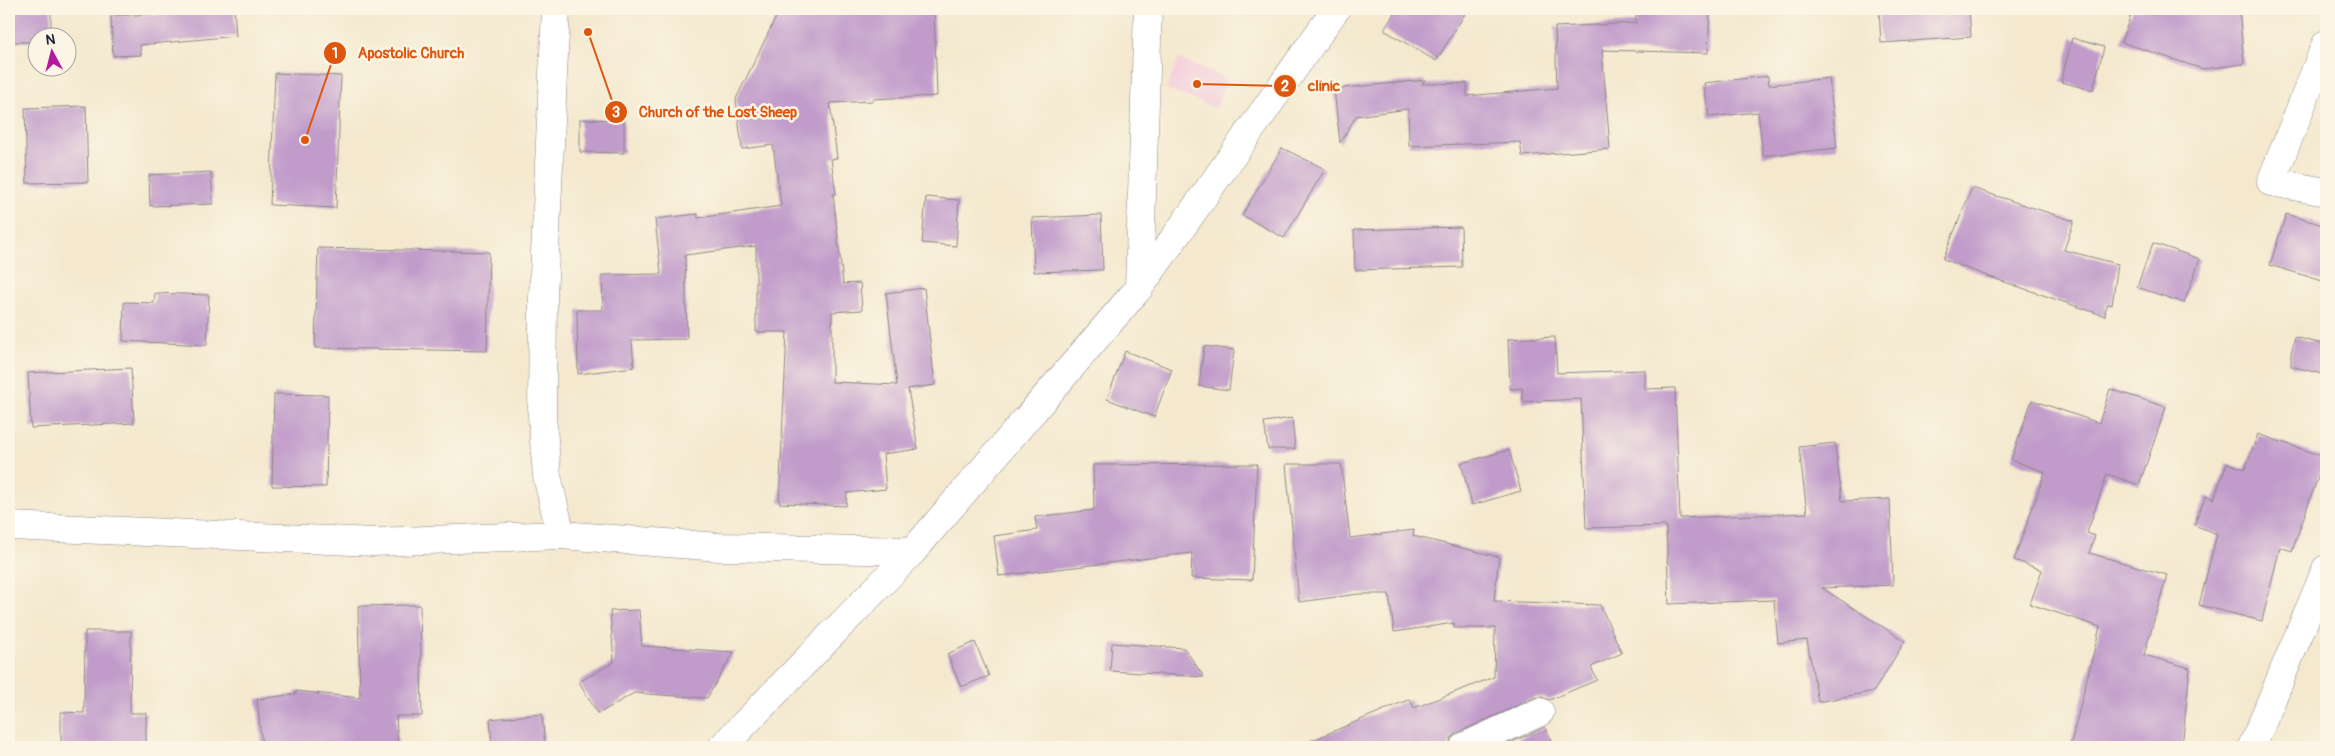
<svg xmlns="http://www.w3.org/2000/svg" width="2335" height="756" font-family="Pangolin,sans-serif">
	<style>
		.built { fill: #f4cfdd }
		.building { fill: #c19ccb }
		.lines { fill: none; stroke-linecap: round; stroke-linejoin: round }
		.minor-casing { stroke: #8b8685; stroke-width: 29 }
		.minor { stroke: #fff; stroke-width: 28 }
		.leader { fill: none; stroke: #de560e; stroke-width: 2 }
		.callout-dot { fill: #de560e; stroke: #fcf5e5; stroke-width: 2 }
		.mark-label { font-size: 15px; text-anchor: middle; font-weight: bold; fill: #fff }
		.callout-label { font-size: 15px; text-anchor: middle; font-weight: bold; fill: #de560e; stroke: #fcf5e5; stroke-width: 5; stroke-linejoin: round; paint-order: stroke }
	</style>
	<rect width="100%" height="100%" fill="#fcf5e5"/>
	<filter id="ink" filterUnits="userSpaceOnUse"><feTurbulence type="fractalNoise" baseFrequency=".02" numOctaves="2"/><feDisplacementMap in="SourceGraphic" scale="10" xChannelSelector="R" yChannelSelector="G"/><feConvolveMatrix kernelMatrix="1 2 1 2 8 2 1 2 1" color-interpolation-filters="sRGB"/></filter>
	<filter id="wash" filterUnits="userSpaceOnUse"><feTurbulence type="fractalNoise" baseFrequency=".0096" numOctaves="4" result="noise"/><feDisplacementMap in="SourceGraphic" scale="20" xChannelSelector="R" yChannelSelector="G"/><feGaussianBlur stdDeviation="1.12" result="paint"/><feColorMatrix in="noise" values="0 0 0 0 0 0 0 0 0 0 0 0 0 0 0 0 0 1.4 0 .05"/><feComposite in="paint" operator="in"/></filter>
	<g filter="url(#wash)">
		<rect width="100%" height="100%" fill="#f4e9cf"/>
		<!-- built -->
		<polygon class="built" points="1179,59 1228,79 1216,108 1166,89"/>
		<g id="blocks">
			<!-- building -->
			<g class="building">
				<polygon points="9,9 51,9 51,38 38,38 38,42 9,42"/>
				<polygon points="177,9 234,9 236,36 140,45 141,55 113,56 111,16 177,13"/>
				<polygon points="780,9 934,9 937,96 872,99 873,101 830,103 837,158 831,159 836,194 833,194 843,284 860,283 862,310 832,312 832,382 897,385 886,293 924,288 935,385 908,389 918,449 883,454 886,489 847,493 846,506 779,503 787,332 756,332 756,246 685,255 687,339 632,340 634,367 578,374 577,310 603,310 602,275 661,274 655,219 698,214 698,218 781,206 773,145 742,149 736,99"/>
				<polygon points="1397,9 1468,9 1436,61 1384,30"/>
				<polygon points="1636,9 1710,9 1708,53 1602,50 1610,149 1522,156 1520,142 1409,146 1408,109 1356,116 1340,143 1334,89 1425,80 1422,84 1467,83 1467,96 1557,88 1555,27 1636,23"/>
				<polygon points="1924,9 1969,9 1971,37 1881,43 1879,11"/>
				<polygon points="2133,9 2239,9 2244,64 2203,69 2121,42"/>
				<polygon points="2072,38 2104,47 2093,90 2061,82"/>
				<polygon points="275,73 341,76 336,208 270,205"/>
				<polygon points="1768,76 1769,85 1829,78 1837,148 1763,156 1758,112 1709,117 1704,83"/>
				<polygon points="86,106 88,182 27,183 25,108"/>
				<polygon points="580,119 624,120 624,153 580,152"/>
				<polygon points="1282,148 1325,169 1284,238 1242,215"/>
				<polygon points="211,172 213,204 150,206 149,175"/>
				<polygon points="1972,188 2074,221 2064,250 2118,264 2112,305 2106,304 2105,316 1987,276 1943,259"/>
				<polygon points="926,197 959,200 956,246 922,243"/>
				<polygon points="2286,214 2326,226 2326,282 2270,265"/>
				<polygon points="1101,215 1103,270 1034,272 1032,218"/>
				<polygon points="1461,227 1462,267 1355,270 1354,230"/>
				<polygon points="2153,243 2200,259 2184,303 2137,287"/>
				<polygon points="318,248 489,252 487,351 315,348"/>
				<polygon points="155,293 209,295 207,345 123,341 124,302 154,303"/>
				<polygon points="1555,337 1557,373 1645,370 1645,389 1675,388 1680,518 1807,513 1799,447 1835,443 1842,501 1890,499 1893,585 1822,588 1905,641 1874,691 1818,702 1807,640 1778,643 1774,600 1669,604 1666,526 1586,528 1581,399 1523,402 1522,388 1510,389 1508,339"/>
				<polygon points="2295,337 2326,345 2326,375 2291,366 2291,353"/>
				<polygon points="1204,346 1234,350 1229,390 1199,386"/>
				<polygon points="1125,351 1172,369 1154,417 1107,399"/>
				<polygon points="131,368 134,423 31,428 28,373"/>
				<polygon points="2110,389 2166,407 2139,485 2107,474 2087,533 2095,536 2089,553 2167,575 2144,655 2190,668 2182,747 2070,747 2100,627 2030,604 2042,570 2014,560 2045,472 2011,460 2032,400 2099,423"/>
				<polygon points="274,394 328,395 326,487 272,486"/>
				<polygon points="1292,418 1295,449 1268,449 1264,422"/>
				<polygon points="2258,434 2325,457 2292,551 2280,547 2262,621 2199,605 2217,534 2194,525 2206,496 2214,499 2227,463 2245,469"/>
				<polygon points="1509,450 1521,491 1472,505 1461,463"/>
				<polygon points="1257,464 1252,580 1191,578 1192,553 999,576 994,536 1037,530 1035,517 1094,510 1093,465"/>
				<polygon points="1286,464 1341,464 1350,538 1414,530 1413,536 1499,557 1494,601 1600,605 1622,653 1591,667 1597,680 1549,700 1542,697 1533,698 1457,733 1451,738 1449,747 1296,747 1410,699 1414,708 1494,677 1495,628 1454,628 1454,623 1394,632 1389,594 1359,594 1299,602"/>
				<polygon points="420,605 422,716 396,716 398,747 262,747 257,699 296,694 296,691 360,698 358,606"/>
				<polygon points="639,610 642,646 734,652 707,698 634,693 598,714 579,682 614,662 610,611"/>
				<polygon points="85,631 131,631 130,713 146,713 146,747 61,747 61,712 84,713"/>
				<polygon points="975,642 989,676 961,687 947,654"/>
				<polygon points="1112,643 1184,648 1204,677 1110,671"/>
				<polygon points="542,714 545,747 492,747 490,719"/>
				<polygon points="1545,727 1554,747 1501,747"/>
			</g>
		</g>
	</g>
	<g filter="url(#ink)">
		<use href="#blocks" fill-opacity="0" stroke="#8b8685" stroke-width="1"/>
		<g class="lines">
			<!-- minor casing -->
			<g class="minor-casing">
				<g id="minor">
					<polyline points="556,9 543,298 542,416 547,476 561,535"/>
					<polyline points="2326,44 2271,182 2326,192"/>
					<polyline points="1139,288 1148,9"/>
					<polyline points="9,526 374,542 561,535 719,547 913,551"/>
					<polyline points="722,747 913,551 1139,288 1336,9"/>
					<polyline points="1464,747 1540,712"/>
					<polyline points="2252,747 2326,569"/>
				</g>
			</g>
			<!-- minor -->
			<use href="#minor" class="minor"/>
		</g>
	</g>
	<!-- callouts -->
	<path class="leader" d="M305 140L335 53M1197 84L1285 86M588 32L616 112"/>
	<g class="callout-dot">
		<circle cx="305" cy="140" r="5"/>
		<circle cx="1197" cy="84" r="5"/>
		<circle cx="588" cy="32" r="5"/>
		<circle cx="335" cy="53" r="12"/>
		<circle cx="1285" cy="86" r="12"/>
		<circle cx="616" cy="112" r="12"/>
	</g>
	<g class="mark-label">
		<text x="335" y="58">1</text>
		<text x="1285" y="91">2</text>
		<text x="616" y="117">3</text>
	</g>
	<g class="callout-label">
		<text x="411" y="58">Apostolic Church</text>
		<text x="1324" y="91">clinic</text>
		<text x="718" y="117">Church of the Lost Sheep</text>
	</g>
	<!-- margin -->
	<rect width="2335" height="756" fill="none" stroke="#fcf5e5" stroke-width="30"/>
	<!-- north arrow -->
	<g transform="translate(52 52) rotate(353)"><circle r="24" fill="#fcf5e5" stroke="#a5a1a1"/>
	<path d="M0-4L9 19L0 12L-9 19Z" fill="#b5179e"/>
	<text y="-8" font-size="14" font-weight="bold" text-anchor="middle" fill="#22223b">N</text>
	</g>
</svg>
